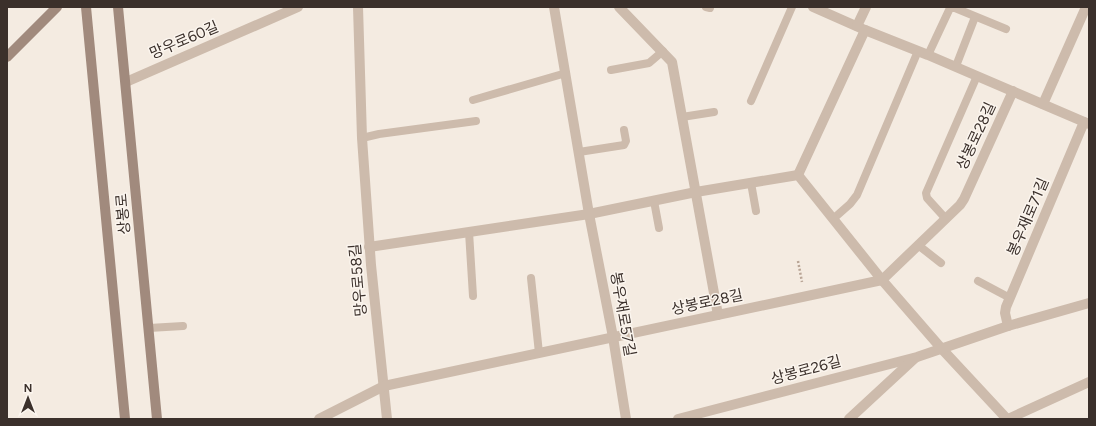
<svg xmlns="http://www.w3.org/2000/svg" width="1096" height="426" font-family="Figtree,'Noto Sans KR',sans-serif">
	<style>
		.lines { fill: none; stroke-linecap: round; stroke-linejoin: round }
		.path { stroke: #b9a596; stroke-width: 2.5; stroke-dasharray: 2 2; stroke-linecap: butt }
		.lane { stroke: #cdbbac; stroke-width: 8 }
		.street { stroke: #cdbbac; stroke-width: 10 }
		.secondary { stroke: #a18a7d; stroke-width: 10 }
		.labels { text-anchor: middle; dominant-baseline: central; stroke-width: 3; stroke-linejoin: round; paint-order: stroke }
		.street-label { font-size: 15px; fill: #3b302b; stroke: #fbf5ee }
	</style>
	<rect width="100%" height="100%" fill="#f4ebe1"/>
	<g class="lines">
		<!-- path -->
		<polyline class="path" points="798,261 802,282"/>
		<!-- lane -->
		<g class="lane">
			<polyline points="706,7 710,8"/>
			<polyline points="928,55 950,8 955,8 1006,29"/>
			<polyline points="956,66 975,17"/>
			<polyline points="611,70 649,63 663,51"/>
			<polyline points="473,100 566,73"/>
			<polyline points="751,101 792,7"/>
			<polyline points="682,117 714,112"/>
			<polyline points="362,138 379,134 476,121"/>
			<polyline points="579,152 624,145 626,141 624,130"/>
			<polyline points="751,183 756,211"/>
			<polyline points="654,201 659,228"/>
			<polyline points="833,219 850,204 857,195 918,51"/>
			<polyline points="946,219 927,198 926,193 977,76"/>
			<polyline points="469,232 473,296"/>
			<polyline points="918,245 941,263"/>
			<polyline points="531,278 539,353"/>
			<polyline points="978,281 1010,298"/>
			<polyline points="149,328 183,326"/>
		</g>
		<!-- street -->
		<g class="street">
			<polyline points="358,7 362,138 371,265 387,419"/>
			<polyline points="554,7 589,214 613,337 626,419"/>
			<polyline points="619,7 672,62 718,315"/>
			<polyline points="813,7 865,30 928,55 1089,124"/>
			<polyline points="857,26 866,7"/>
			<polyline points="126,82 298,7"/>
			<polyline points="1043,104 1086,7"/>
			<polyline points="798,175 865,30"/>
			<polyline points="369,247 589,214 696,192 798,175 882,280 941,348 1007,419"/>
			<polyline points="1008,326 1005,313 1006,307 1084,122"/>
			<polyline points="319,419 384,386 882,280 960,205 964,199 1013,91"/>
			<polyline points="678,419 917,357 1008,326 1089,303"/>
			<polyline points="849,419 915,358"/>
			<polyline points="1008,419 1089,382"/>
		</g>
		<!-- secondary -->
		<g class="secondary">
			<polyline points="86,7 125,419"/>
			<polyline points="118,7 157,419"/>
			<polyline points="7,57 57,7"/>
		</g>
	</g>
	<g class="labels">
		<!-- street labels -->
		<g class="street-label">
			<text transform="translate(184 40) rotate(-23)">망우로60길</text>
			<text transform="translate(976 136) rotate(-65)">상봉로28길</text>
			<text transform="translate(123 214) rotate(-95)">상봉로</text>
			<text transform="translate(1028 217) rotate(-67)">봉우재로71길</text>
			<text transform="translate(358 280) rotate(-95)">망우로58길</text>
			<text transform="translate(707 302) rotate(-12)">상봉로28길</text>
			<text transform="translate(623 314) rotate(80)">봉우재로57길</text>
			<text transform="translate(806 370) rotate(-15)">상봉로26길</text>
		</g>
	</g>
	<!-- border -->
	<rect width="1096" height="426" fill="none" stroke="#3b302b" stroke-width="16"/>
	<!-- north arrow -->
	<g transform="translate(28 398)" stroke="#fbf5ee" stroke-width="3" paint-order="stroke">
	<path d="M0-3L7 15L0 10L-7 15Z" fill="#3b302b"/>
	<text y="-6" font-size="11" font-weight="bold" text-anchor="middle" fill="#3b302b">N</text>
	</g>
</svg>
